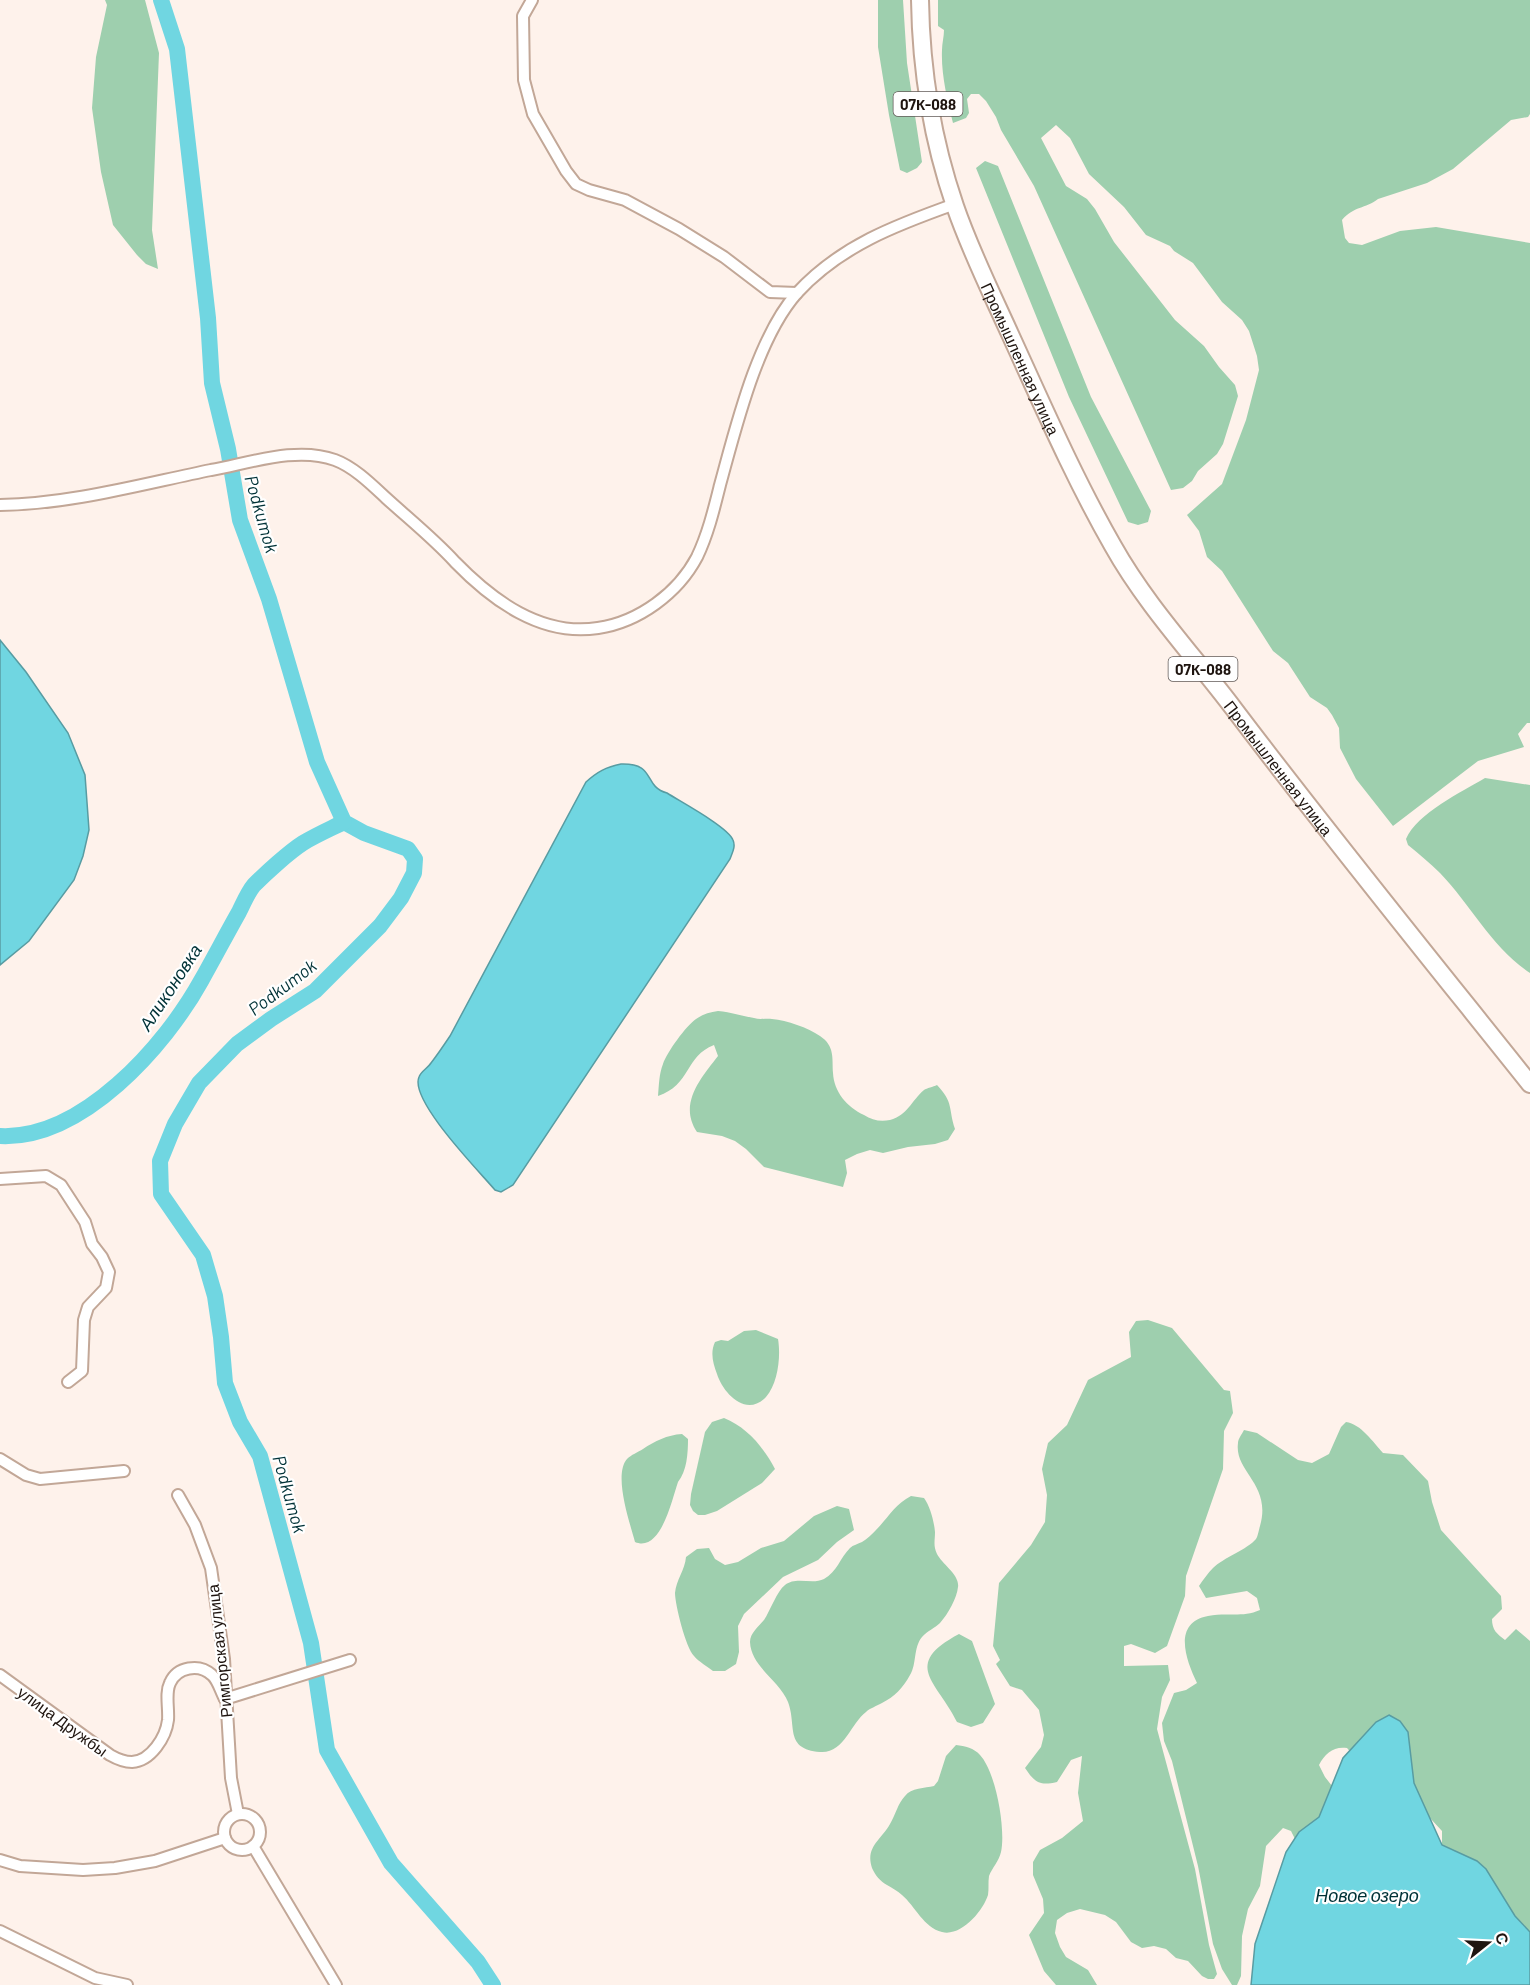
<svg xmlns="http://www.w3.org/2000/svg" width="1530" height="1985" font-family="Barlow,sans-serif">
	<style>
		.green { fill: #9ecfae }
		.water { fill: #70d6e1; stroke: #589ca2; stroke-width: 1.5 }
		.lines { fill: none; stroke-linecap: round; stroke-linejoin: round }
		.river { stroke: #70d6e1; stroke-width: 16 }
		.minor-casing { stroke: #c2a797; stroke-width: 14 }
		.primary-casing { stroke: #c2a797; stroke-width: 20 }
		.minor { stroke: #fff; stroke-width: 10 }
		.primary { stroke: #fff; stroke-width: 16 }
		.labels { text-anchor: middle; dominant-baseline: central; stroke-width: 4.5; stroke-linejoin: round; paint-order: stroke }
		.shield { fill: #fff; stroke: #625b58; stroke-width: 1.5 }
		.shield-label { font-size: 15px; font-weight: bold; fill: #1f1510 }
		.street-label { font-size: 16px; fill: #1f1510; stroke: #fff }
		.water-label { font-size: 18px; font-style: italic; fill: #003237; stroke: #fff }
	</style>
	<rect width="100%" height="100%" fill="#fef2eb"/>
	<!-- green -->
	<g class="green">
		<polygon points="105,0 145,0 159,53 152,230 158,269 146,264 137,255 113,225 101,172 92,108 96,57 107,5"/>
		<polygon points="878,0 903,0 907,63 922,162 917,168 907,173 900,170 889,115 878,47"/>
		<path d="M 938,0 L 1530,0 L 1530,114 L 1528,117 L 1511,120 L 1453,169 L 1427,183 L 1378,199 C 1365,209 1354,206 1342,220 L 1345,238 L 1349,243 L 1362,245 L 1400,231 L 1436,227 L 1530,243 L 1530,723 L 1527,723 L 1518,734 L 1524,747 L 1478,761 L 1393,826 L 1356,779 L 1340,748 L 1339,728 L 1332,715 L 1327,708 L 1310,697 L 1288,663 L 1273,651 L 1222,571 L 1207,557 L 1199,531 L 1187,515 L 1222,484 L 1246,420 L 1259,370 L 1257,356 L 1249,331 L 1242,320 L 1222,302 L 1193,263 L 1174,251 L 1170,246 L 1146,235 L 1124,207 L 1089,174 L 1070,138 L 1056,125 L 1041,138 L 1066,186 L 1087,199 L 1095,209 L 1114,242 L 1175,320 L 1204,346 L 1219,367 L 1235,385 L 1238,396 L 1223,444 L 1217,454 L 1198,471 L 1192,481 L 1183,488 L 1171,490 L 1034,186 L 1001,130 L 996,117 L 986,101 L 979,94 L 971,94 L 967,99 L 969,113 L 966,118 L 953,123 C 947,99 941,74 942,50 C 942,43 944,37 944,30 L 938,26 Z"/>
		<polygon points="985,161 998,166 1091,397 1151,511 1148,522 1138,525 1128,522 1069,397 976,168"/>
		<path d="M 1485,778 L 1530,785 L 1530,973 C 1492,948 1471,905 1440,873 C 1430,863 1419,854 1408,845 L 1406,839 C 1417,813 1462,792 1485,778 Z"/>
		<path d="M 718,1011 C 731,1012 742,1016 754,1018 C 760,1020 766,1018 772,1019 C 787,1020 808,1028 820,1036 C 835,1046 832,1058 833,1073 C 834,1092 847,1107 864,1115 C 872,1120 880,1122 890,1120 C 908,1115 911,1101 924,1090 C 927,1088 933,1087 937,1085 C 954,1103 948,1108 955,1129 L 948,1140 L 935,1144 L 908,1147 L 883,1153 L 870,1150 L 857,1154 L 845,1160 L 847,1173 L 843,1187 L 764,1167 L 746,1149 L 735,1141 L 722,1136 L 697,1132 C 678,1104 701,1078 718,1056 L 714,1045 C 685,1056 691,1085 658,1096 C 659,1085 659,1074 663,1064 C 667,1052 686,1026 696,1019 C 703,1014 710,1012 718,1011 Z"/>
		<path d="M 1148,1320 L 1172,1328 L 1224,1390 L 1230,1391 L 1233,1413 L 1224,1431 L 1223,1469 L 1186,1576 L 1185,1596 L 1167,1646 L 1155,1653 L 1131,1644 L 1124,1646 L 1124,1666 L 1168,1665 L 1170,1680 L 1162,1697 L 1157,1729 L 1195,1869 L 1209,1945 L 1217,1974 L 1214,1979 L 1208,1979 L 1202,1976 L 1188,1961 L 1176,1958 L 1166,1949 L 1154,1946 L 1142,1948 L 1131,1942 L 1116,1922 L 1105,1915 L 1080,1909 L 1067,1913 L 1057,1920 L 1055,1933 L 1060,1947 L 1066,1957 L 1088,1970 L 1097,1985 L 1056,1985 L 1044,1971 L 1029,1935 L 1044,1913 L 1043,1899 L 1033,1875 L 1033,1862 L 1040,1850 L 1062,1838 L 1083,1821 L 1078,1793 L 1082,1756 L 1071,1760 L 1057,1782 C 1040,1786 1035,1783 1025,1768 L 1041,1747 L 1044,1735 L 1039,1710 L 1022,1690 L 1010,1686 L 996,1664 L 1000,1660 L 993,1646 L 999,1583 L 1031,1545 L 1045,1522 L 1047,1495 L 1042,1469 L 1048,1443 L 1067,1425 L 1088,1380 L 1131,1357 L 1129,1332 L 1136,1321 Z"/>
		<path d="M 756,1330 L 778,1339 C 781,1356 778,1383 766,1397 C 746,1418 723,1393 717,1374 C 713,1363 710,1353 715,1342 L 721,1340 L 728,1341 L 744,1331 Z"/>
		<path d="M 724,1418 C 747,1427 764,1448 775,1469 L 762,1483 L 717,1511 L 705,1515 L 698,1515 L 693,1511 L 690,1505 L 691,1494 L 705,1432 L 712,1422 Z"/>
		<path d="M 1346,1422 C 1361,1424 1373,1442 1383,1453 L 1403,1455 L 1428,1481 L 1432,1502 L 1441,1530 L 1501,1596 L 1502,1609 L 1492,1619 C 1492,1630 1497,1634 1505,1640 L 1516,1629 L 1530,1641 L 1530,1932 L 1515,1916 L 1486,1869 L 1477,1861 L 1442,1845 L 1442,1831 L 1430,1818 L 1418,1813 L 1360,1763 L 1347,1748 C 1334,1746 1325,1753 1319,1765 L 1325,1777 L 1347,1805 L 1308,1867 L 1294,1837 L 1291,1831 L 1283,1828 L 1266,1846 L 1260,1886 L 1248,1909 L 1242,1936 L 1241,1976 L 1237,1985 L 1232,1985 L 1222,1969 L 1213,1944 L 1198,1866 L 1172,1761 L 1164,1741 L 1162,1723 L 1174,1693 L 1186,1690 L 1197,1683 C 1186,1660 1172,1623 1208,1616 C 1227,1612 1242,1618 1260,1610 L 1257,1598 L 1247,1591 L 1206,1598 L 1199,1586 C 1203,1580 1208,1573 1213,1568 C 1223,1558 1248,1549 1256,1539 C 1258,1536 1259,1529 1260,1526 C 1272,1484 1234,1472 1238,1443 C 1238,1439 1242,1434 1244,1430 L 1257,1433 L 1298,1460 L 1312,1463 L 1329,1454 L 1341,1427 Z"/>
		<path d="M 682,1434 L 688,1439 C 688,1453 687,1471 678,1482 C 672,1499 661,1553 635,1542 C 630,1523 613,1475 627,1459 C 631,1455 638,1452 643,1449 C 655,1441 667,1435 682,1434 Z"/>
		<path d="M 911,1496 L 924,1498 C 930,1506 934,1521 935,1532 C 935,1540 933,1546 937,1554 C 942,1564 960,1575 958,1587 C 957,1598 948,1614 940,1623 C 935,1628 927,1631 922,1637 C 913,1648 917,1664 910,1675 C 903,1688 894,1697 882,1703 C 877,1706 870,1708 866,1712 C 851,1723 844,1754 820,1752 C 784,1749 797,1726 788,1702 C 780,1681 751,1667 750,1642 C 750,1633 759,1626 764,1620 C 770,1611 777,1591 785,1585 C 796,1576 812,1585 824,1579 C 837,1572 840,1558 850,1548 C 853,1545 858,1544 862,1542 C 867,1539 872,1534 876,1530 C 888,1518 895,1504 911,1496 Z"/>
		<path d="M 837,1506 L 849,1509 L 854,1530 L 837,1542 L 818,1560 L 783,1577 L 744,1614 L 738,1626 L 739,1652 L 736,1664 L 725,1671 L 713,1671 C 707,1666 699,1662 694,1656 C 686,1648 675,1605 675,1593 C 676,1580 685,1570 686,1557 L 697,1549 L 709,1548 L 715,1559 L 725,1565 L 738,1562 L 761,1548 L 784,1541 L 814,1516 Z"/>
		<path d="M 959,1634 L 972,1641 L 995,1704 L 983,1723 L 971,1727 L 957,1722 C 937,1681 901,1665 959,1634 Z"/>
		<path d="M 956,1745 C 965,1746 974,1748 980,1755 C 996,1772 1006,1830 1001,1852 C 999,1861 992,1868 989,1876 C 988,1882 989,1889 988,1895 C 983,1911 961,1937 942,1932 C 924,1928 915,1906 902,1895 C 898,1891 892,1888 887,1885 C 880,1881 875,1875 872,1868 C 865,1847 881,1840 890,1824 C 895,1816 898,1803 905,1796 C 911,1788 925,1788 934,1786 L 938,1781 L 946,1756 Z"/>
	</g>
	<!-- water -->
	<g class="water">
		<polygon points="0,640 26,672 68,733 85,775 89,830 83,856 74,880 29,941 0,965"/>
		<path d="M 621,764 C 657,763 642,786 667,793 C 681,802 728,827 733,840 C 736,847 732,853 730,859 L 513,1185 L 501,1192 L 495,1190 C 479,1171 409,1100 419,1077 C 421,1071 428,1068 431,1063 C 438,1054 444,1045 450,1036 L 586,782 C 597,772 606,767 621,764 Z"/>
		<polygon points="1389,1715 1400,1721 1408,1732 1414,1783 1442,1845 1477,1861 1486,1869 1515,1916 1530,1932 1530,1985 1251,1985 1255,1944 1286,1852 1299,1832 1319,1817 1343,1758 1376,1722"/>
	</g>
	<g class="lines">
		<!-- river -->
		<g class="river">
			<polyline points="161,0 177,49 208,318 212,383 228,449 240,520 269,599 317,762 344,822 364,833 408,849 415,859 414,873 401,898 380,926 315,991 271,1019 237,1044 199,1083 175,1124 160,1161 161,1194 203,1255 215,1296 221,1337 225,1383 240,1422 260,1456 311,1643 327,1750 391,1863 478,1962 493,1985"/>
			<path d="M 0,1136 C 82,1140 165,1046 201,981 C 214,958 226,935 239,912 C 243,904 248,892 254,885 C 266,873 289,852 303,843 C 316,835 330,829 344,822"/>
		</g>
		<!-- minor casing -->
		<g class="minor-casing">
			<g id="minor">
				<polyline points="532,0 523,16 524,80 533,114 566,171 576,184 589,190 625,200 679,229 724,257 770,292 797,293"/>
				<path d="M 0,505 C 71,504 142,484 211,470 C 250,463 297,446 335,460 C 354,467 372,485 386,498 C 409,519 434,539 455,562 C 492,600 541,637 598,628 C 639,622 678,593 697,557 C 708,534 714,509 720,485 C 736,427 757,338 797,293 C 840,246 896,225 955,204"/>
				<polyline points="0,1179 46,1176 61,1185 85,1222 92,1244 102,1257 109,1272 106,1288 88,1307 84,1320 82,1371 68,1382"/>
				<polyline points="0,1459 26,1475 40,1479 124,1471"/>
				<polyline points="178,1495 195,1525 211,1568 224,1659 231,1778 238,1814"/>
				<path d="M 0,1675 L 110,1755 C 117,1759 124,1762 132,1762 C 151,1761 166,1737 168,1720 C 169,1708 165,1693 170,1683 C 177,1667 199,1663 212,1675 C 218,1680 221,1692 225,1699"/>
				<polyline points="225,1699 350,1660"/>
				<circle cx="242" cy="1832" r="18"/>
				<polyline points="253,1846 336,1985"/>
				<polyline points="0,1860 20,1866 83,1870 115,1868 155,1861 225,1838"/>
				<polyline points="0,1931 95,1978 127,1985"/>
			</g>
		</g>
		<!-- primary casing -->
		<g class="primary-casing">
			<g id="primary">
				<path id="s1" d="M 920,0 C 921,70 932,139 955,206 C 970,250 991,292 1010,334 C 1043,406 1074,478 1113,546 C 1146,605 1194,656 1234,709 C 1330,836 1431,960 1530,1084"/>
			</g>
		</g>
		<!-- minor -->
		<use href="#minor" class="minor"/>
		<!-- primary -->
		<use href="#primary" class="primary"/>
	</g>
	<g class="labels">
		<!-- shield labels -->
		<g class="shield">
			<rect x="893.5" y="92" width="69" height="24" rx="4.5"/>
			<rect x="1168.5" y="657" width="69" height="24" rx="4.5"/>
		</g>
		<g class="shield-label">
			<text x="928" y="104">07К-088</text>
			<text x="1203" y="669">07К-088</text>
		</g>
		<!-- street labels -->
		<g class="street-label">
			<text stroke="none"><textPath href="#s1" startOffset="376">Промышленная улица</textPath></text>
			<text stroke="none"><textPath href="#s1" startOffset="862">Промышленная улица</textPath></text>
			<text transform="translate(219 1651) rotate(-96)">Римгорская улица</text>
			<text transform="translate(63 1721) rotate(36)">улица Дружбы</text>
		</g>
		<!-- water labels -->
		<g class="water-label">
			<text transform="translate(262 514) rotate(74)">Podkumok</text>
			<text transform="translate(170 987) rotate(-57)">Аликоновка</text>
			<text transform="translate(282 987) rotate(-37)">Podkumok</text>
			<text transform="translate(290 1494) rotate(74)">Podkumok</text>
			<text x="1367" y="1895">Новое озеро</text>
		</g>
	</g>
	<!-- north arrow -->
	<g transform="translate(1488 1943) rotate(72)" stroke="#ffffff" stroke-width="4.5" paint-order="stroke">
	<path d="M0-4.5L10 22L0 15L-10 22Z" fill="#1f1510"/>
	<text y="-9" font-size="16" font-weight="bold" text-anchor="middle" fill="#1f1510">С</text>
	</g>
</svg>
